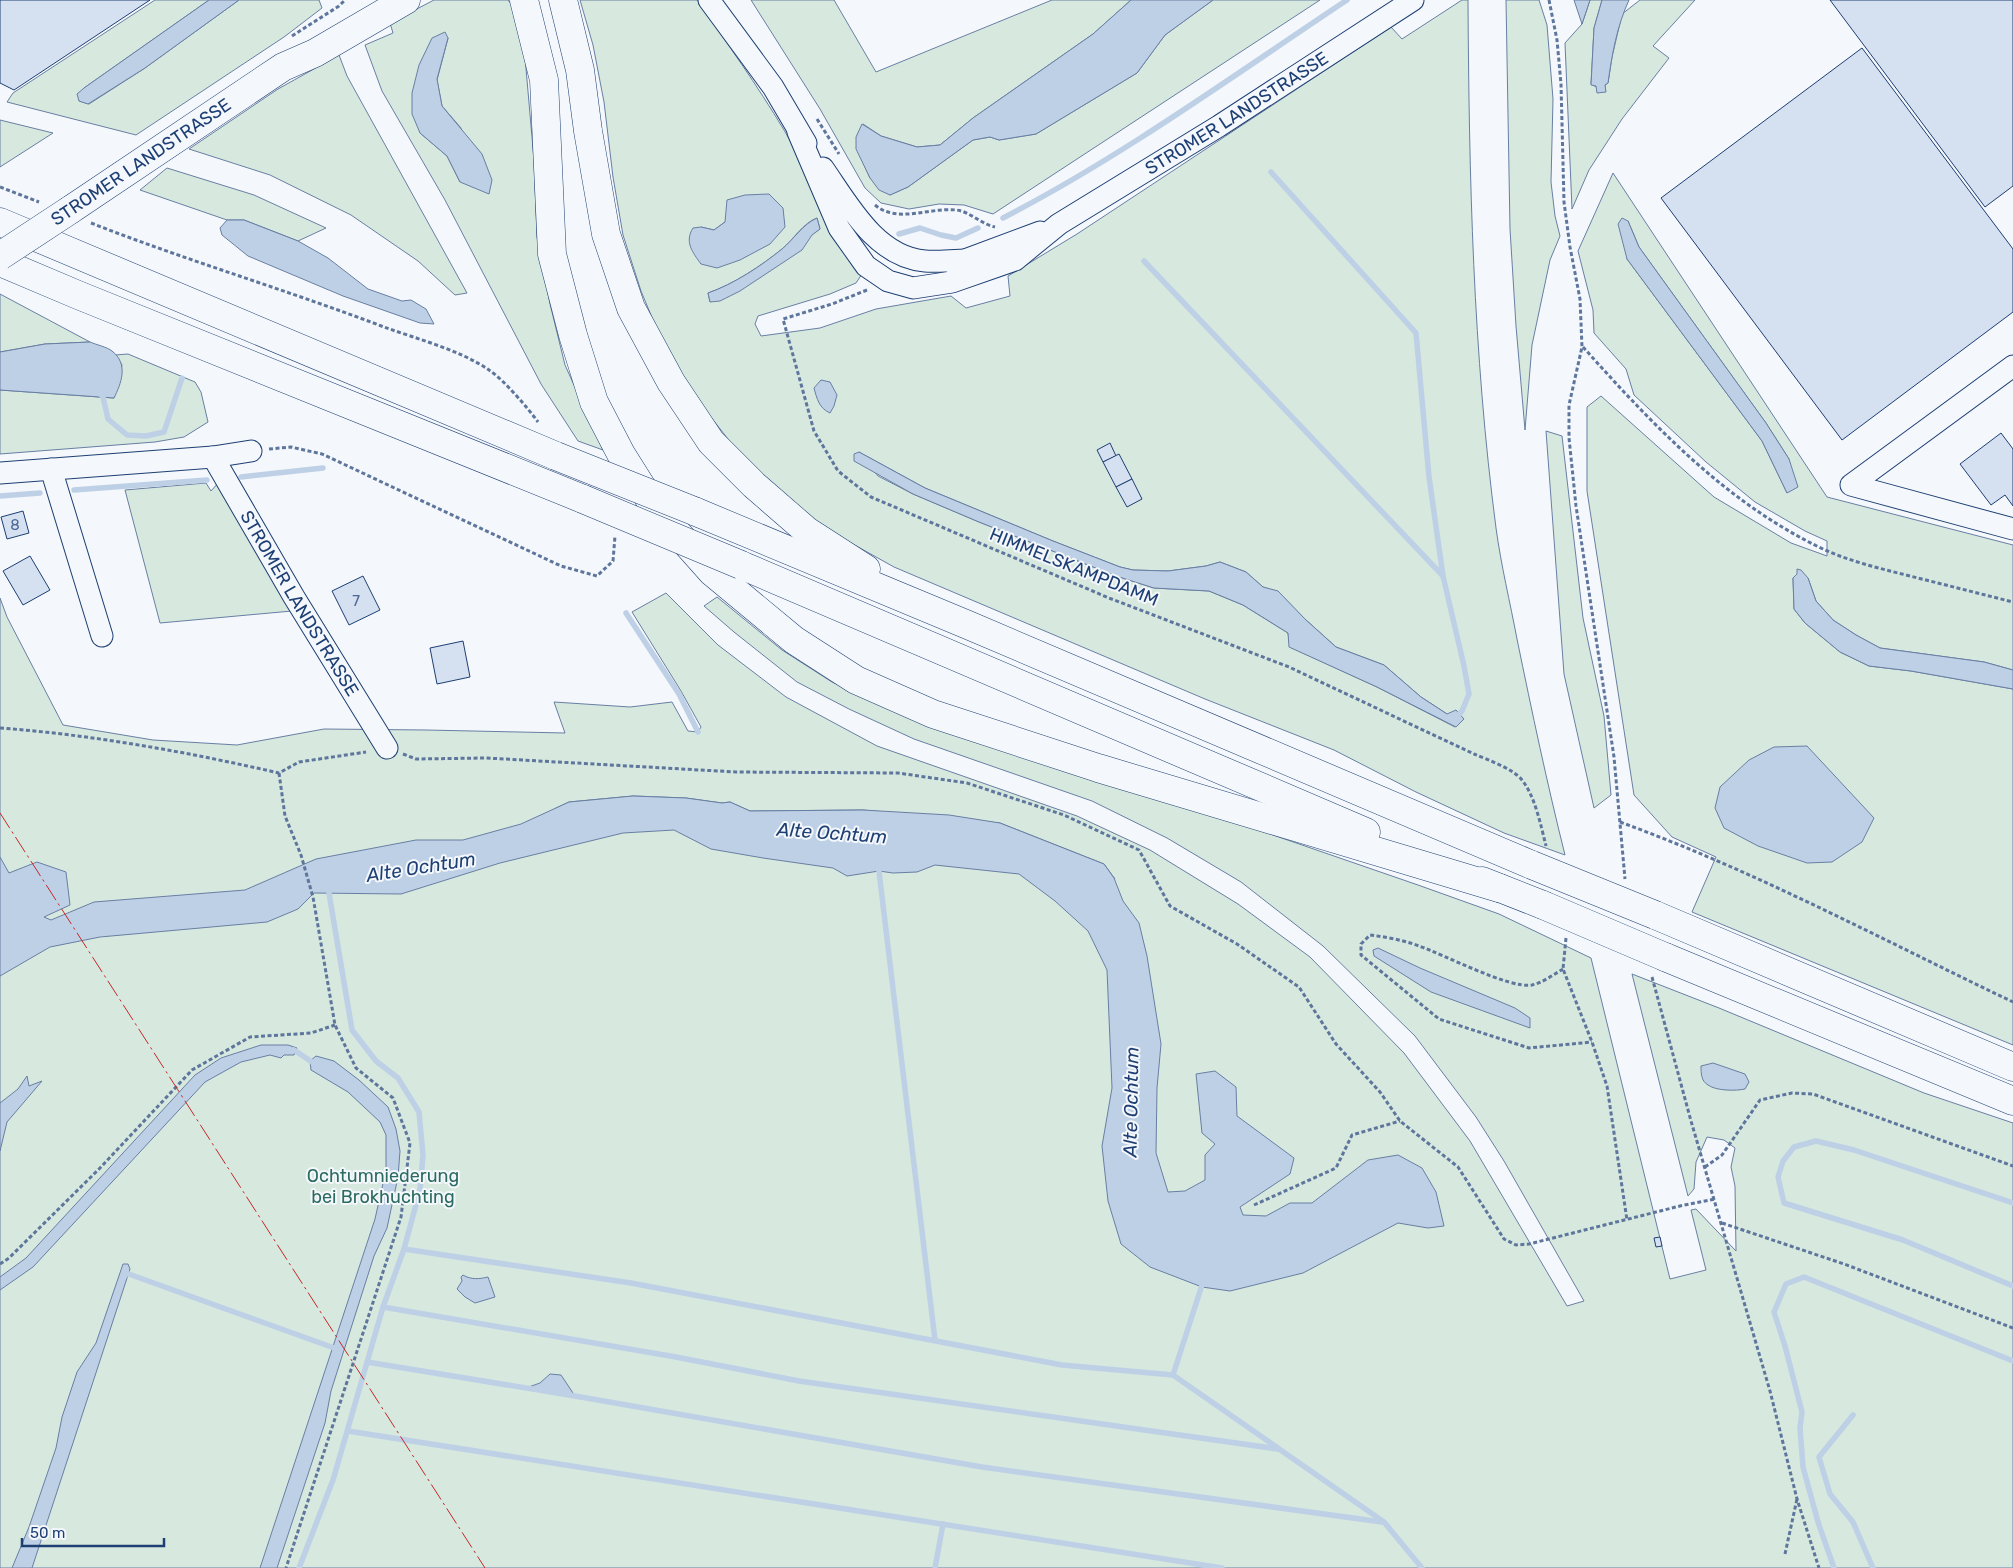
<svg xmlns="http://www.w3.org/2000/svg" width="2013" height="1568" font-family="Rubik,sans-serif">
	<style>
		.green { fill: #d7e8df; stroke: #687fa3; fill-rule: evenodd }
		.water { fill: #bed0e5; stroke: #687fa3 }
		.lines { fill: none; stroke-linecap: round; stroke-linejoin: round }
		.stream { stroke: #bed0e5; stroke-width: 5.5 }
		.building { fill: #d5e0f0; stroke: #1d3f73 }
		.minor-casing { stroke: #1d3f73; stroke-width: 23 }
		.major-casing { stroke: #1d3f73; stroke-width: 29 }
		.highway-casing { stroke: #1d3f73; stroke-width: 29 }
		.path { stroke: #5e769c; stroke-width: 3; stroke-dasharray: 4 2.5; stroke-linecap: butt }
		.minor { stroke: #f4f7fb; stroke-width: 21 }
		.major { stroke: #f4f7fb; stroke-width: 28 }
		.highway { stroke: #f4f7fb; stroke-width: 28 }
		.major-bridge-casing { stroke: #1d3f73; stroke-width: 29; stroke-linecap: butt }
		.highway-bridge-casing { stroke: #1d3f73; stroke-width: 29; stroke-linecap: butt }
		.major-bridge { stroke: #f4f7fb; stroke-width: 28 }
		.highway-bridge { stroke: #f4f7fb; stroke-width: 28 }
		.power { stroke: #c62828; stroke-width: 1; stroke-dasharray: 18 4 2.5 4; stroke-linecap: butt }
		.labels { text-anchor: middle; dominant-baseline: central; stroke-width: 4; stroke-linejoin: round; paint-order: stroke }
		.number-label { font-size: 15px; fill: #4b6792 }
		.street-label { font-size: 18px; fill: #1d3f73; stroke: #f4f7fb }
		.park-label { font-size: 18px; fill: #2c6c60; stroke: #f4f7fb }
		.water-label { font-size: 19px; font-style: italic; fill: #1d3f73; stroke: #f4f7fb }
	</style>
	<rect width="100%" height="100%" fill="#f4f7fb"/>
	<!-- green -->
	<g class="green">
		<polygon points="155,0 209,0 84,88 79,101 89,104 145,68 239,0 319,0 322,8 284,37 136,135 7,102 13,93"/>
		<path d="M 434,0 L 508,0 L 511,4 L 525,57 L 534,160 L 537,237 L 550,304 L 565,365 L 603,450 L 578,441 L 541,384 L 445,200 L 382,91 L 365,45 L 393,33 L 390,23 ZM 448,38 L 437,80 L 442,106 L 461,128 L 460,182 L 447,156 L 420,133 Z"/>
		<path d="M 580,0 L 697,0 C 727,43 757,85 784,130 C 812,177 836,226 862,274 L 856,283 L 830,294 L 758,316 L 755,324 L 761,336 L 820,328 L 876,309 L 951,296 L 966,308 L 1010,296 L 1008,276 L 1077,234 L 1391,27 L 1402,39 L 1462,0 L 1468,0 C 1469,176 1473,353 1496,528 C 1501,565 1510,602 1517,639 C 1532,712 1547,783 1565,855 L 1504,833 L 1416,792 L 1334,750 L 1205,699 L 894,567 L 824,528 L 778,493 L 735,448 L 699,402 L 665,349 L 641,291 L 623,235 L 613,177 L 604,102 L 593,45 ZM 817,218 L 820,229 L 710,302 L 708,293 C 734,284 761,266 782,249 C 794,239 803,223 817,218 ZM 725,222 L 701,264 L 701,227 L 714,230 ZM 859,452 L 925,488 L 1053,541 L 1120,567 L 1133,570 L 1168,571 L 1206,566 L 1220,562 L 1246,572 L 1263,587 L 1278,592 L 1306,620 L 1336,647 L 1384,665 L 1421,697 L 1447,714 L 1455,727 L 1377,687 L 1290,647 L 1288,633 L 1243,605 L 1209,591 L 1154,588 L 1116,576 L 979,522 L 913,494 L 878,476 Z"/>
		<polygon points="751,0 834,0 876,72 1052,0 1131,0 1093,34 973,118 940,145 917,147 881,136 863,124 865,167 870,178 890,195 908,187 973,140 990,137 999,140 1036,134 1137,73 1165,35 1213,0 1320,0 993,214 964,205 939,204 909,209 881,203 865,188 820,109"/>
		<polygon points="1506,0 1539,0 1547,25 1553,99 1551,182 1555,216 1560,236 1550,260 1532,345 1525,430 1516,326 1510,229"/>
		<polygon points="1590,0 1602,0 1594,28 1591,84 1605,92 1605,85 1608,83 1612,57 1622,14 1640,0 1695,0 1653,46 1669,58 1622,119 1589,170 1572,209 1565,43 1582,24"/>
		<polygon points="339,55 347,76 467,293 455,295 418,261 351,215 270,175 189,149 278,89"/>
		<polygon points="0,120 53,133 0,167"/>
		<polygon points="167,168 254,195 326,228 298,241 244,220 227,220 140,190"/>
		<path d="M 1613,173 L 1827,497 L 2013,545 L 2013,670 L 1984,662 L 1880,648 L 1856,635 L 1833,620 L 1816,601 L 1808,578 L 1797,574 L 1793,578 L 1794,609 L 1805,623 L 1840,652 L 1869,666 L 1911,671 L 2013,689 L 2013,1045 L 1692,912 L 1716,857 L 1672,837 L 1634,795 L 1587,491 L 1587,407 L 1601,396 L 1714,497 L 1791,543 L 1827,556 L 1827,541 L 1805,531 L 1755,502 L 1706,462 L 1634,395 L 1626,369 L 1594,333 L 1593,310 L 1578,251 ZM 1628,221 L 1639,247 L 1766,423 L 1789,459 L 1787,493 L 1762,441 L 1627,259 Z"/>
		<polygon points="0,294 90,342 45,344 0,352"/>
		<polygon points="128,354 195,382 201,392 208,422 184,437 155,442 0,454 0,390 114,398 122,365 115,355"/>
		<polygon points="1546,431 1562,436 1583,618 1604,716 1611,795 1594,808 1564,674"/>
		<polygon points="219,482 292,611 160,623 125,490 206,483 211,491"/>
		<path d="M 666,593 L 718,645 L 786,697 L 877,746 L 1077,816 L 1150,850 L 1238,904 L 1310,957 L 1404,1053 L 1470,1141 L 1567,1306 L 1584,1301 L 1504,1161 L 1476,1117 L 1415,1036 L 1323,946 L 1241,882 L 1167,838 L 1092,801 L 914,739 L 849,709 L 797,682 L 734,632 L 704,606 L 717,597 L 782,650 L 832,682 L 893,711 L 1186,805 L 1418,885 L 1499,914 L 1591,958 L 1670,1279 L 1706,1270 L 1691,1210 L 1696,1209 L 1736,1251 L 1735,1186 L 1731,1167 L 1735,1148 L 1724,1140 L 1707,1137 L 1696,1162 L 1694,1189 L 1688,1196 L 1632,974 L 1719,1008 L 1924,1093 L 2013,1123 L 2013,1568 L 0,1568 L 0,598 L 7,617 L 63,725 L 153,740 L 237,745 L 324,729 L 426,730 L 565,733 L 554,702 L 630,707 L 672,702 L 688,731 L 698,732 L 701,727 L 681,691 L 632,612 ZM 633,796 L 686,798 L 722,803 L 730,802 L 750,811 L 863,810 L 1000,823 L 1104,864 L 1115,879 L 554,809 L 569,802 Z"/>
	</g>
	<!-- water -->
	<g class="water">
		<polygon points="209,0 239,0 145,68 88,104 79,101 77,94 84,88"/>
		<polygon points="1131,0 1213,0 1165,35 1137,73 1036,134 999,140 990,137 973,140 908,187 890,195 879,190 870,178 856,149 856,137 862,124 881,136 917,147 940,145 973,118 1093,34"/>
		<polygon points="1574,0 1590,0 1582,24"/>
		<path d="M 1602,0 L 1629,0 C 1617,26 1612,54 1608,83 L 1605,85 L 1606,92 L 1597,93 L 1596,86 L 1591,85 L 1594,28 Z"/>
		<polygon points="445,32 448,38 437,79 442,106 482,154 492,180 489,194 460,182 447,156 420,133 412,114 412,93 419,65 432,38"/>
		<path d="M 769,194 L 783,208 L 785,227 L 770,244 L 740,260 L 717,268 L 701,264 C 693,253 684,242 693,228 L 701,227 L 714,230 L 725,222 L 727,200 L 745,195 Z"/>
		<path d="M 817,218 L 820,229 L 812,235 L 802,250 L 740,291 L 720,301 L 710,302 L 708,293 C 734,284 761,266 782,249 C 794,239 803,224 817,218 Z"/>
		<polygon points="1622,218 1628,221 1639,247 1766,423 1789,459 1798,487 1787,493 1762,441 1627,259 1618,224"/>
		<polygon points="227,220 244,220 298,241 328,258 368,289 402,301 411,300 426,309 434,324 420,323 343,296 248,256 222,235 220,228"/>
		<path d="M 90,342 C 97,345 107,347 112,351 C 129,364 121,384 114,398 L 0,390 L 0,352 L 45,344 Z"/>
		<path d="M 821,380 L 830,382 L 837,395 L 834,406 L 830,413 C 819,408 817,399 814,388 Z"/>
		<polygon points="859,452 925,488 1053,541 1120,567 1133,570 1168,571 1206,566 1220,562 1246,572 1263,587 1278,591 1306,620 1336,647 1384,665 1421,697 1447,714 1456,710 1464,719 1456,727 1377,687 1289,647 1288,633 1243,605 1209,591 1154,588 1116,576 979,522 913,494 854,461 854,454"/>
		<polygon points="1797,569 1801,570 1808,578 1816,601 1833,620 1856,635 1880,648 1984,662 2013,670 2013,689 1911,671 1869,666 1840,652 1805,623 1794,609 1793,578 1797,574"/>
		<polygon points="1807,746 1874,818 1862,842 1832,862 1807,863 1758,846 1724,828 1715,808 1720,787 1749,760 1774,747"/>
		<polygon points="633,796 686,798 722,803 730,802 750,811 863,810 949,815 1000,823 1104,864 1114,878 1123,901 1139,923 1147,956 1161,1044 1157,1088 1156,1153 1168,1192 1185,1191 1205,1180 1205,1155 1215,1144 1202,1133 1196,1074 1215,1071 1236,1087 1237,1116 1294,1158 1290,1174 1240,1207 1243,1215 1266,1216 1290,1203 1312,1203 1368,1160 1398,1155 1422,1168 1436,1192 1444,1226 1428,1228 1398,1223 1303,1273 1230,1291 1202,1287 1150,1267 1121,1244 1108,1201 1102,1146 1112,1088 1107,970 1088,931 1055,901 1019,874 935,865 917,872 893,873 879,871 847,876 833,868 763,858 711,849 674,830 623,833 500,863 401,894 314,893 298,909 267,922 100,937 50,947 0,976 0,857 9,873 37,862 66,872 70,905 44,917 51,920 94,902 245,890 316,859 416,840 463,840 521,824 569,802"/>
		<polygon points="1378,948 1420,968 1515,1008 1530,1018 1530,1028 1431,992 1374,956 1373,950"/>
		<polygon points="261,1045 288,1045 297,1048 294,1055 284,1055 281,1058 270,1055 241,1062 205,1082 33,1267 0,1290 0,1277 26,1258 195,1075 221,1058"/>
		<polygon points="316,1056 334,1061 359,1080 388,1107 396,1129 400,1151 398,1177 387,1228 374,1256 331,1391 325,1423 277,1568 260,1568 375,1219 386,1170 386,1135 380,1122 348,1092 311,1070 310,1061"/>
		<path d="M 1713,1063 L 1745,1074 L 1749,1082 L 1745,1089 C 1736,1091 1716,1091 1708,1085 C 1701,1081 1701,1073 1701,1066 Z"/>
		<polygon points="27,1076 29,1086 42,1081 7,1122 0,1151 0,1103 18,1089"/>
		<polygon points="123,1264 128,1264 130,1269 32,1568 12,1568 29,1527 56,1448 62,1417 77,1372 96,1343"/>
		<path d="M 463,1275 C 471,1280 480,1279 488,1277 L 495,1297 L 475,1303 L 465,1297 L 457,1289 L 462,1281 L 461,1277 Z"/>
		<polygon points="550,1374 561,1375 575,1396 526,1388 540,1383"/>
	</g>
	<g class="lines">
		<!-- stream -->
		<g class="stream">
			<polyline points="1271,172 1416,333 1429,477 1443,576"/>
			<path d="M 1003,218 C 1123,156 1234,75 1347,0"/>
			<polyline points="899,234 920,228 941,235 956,238 978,228"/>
			<polyline points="1144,261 1443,576 1464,666 1469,694 1462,711 1456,718"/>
			<polyline points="99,392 103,397 108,419 127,435 146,436 164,432 182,378"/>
			<polyline points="241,477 323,468"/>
			<polyline points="74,490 207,480"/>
			<polyline points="0,496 40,493"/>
			<polyline points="626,613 679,694 698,732"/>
			<polyline points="878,863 935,1340"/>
			<polyline points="289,1050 294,1050 315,1064"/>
			<polyline points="2013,1203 1854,1150 1816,1141 1794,1147 1783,1161 1778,1177 1784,1203 1903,1240 2013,1286"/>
			<polyline points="404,1249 631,1283 1062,1365 1173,1375 1384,1522 1422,1568"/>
			<polyline points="125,1276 126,1273 337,1349"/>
			<polyline points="383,1307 676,1357 799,1381 1278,1449"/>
			<polyline points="367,1362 575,1396 982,1467 1382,1522"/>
			<polyline points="1173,1375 1203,1282"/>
			<polyline points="1853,1415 1819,1457 1830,1494 1853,1522 1873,1568"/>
			<polyline points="348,1431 1222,1568"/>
			<polyline points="299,1568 333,1480 383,1307 404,1249 420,1190 423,1155 419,1112 398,1078 376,1061 352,1030 328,887"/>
			<polyline points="935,1568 943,1524"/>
			<polyline points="1834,1568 1818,1522 1803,1467 1800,1428 1802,1412 1785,1346 1774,1312 1786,1284 1804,1277 2013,1361"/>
		</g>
	</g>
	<!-- building -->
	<g class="building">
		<polygon points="0,0 150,0 14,90 0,83"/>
		<polygon points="1830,0 2013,0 2013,186 1985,207"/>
		<polygon points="1862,48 2013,249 2013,312 1842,440 1661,198"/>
		<polygon points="2001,433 2013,449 2013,506 2005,495 1991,505 1960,464"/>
		<polygon points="1110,443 1116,456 1103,462 1097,450"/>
		<polygon points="1119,454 1132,479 1116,487 1103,462"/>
		<polygon points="1132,479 1142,499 1127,507 1116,487"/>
		<polygon points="23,511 29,533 7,539 1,517"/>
		<polygon points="30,556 50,590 23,605 3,571"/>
		<polygon points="363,576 380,610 349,625 332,591"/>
		<polygon points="463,641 470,677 437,684 430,648"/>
		<polygon points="1660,1237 1662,1246 1656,1247 1654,1238"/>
	</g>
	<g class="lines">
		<!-- minor casing -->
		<g class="minor-casing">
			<g id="minor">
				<polyline points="709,0 773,87 806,143"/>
				<path id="s1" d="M 798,132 L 839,228 L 866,266 L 888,281 L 913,288 L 952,282 L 1015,260 L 1059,224 L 1219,126 L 1413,0"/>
				<path d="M 823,168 C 848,204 876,257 925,261 C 938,262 953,260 967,260"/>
				<polyline points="954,264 1040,232"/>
				<polyline points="2013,366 1851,485 2013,529"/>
				<path id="s2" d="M 213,457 L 294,597 L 387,748"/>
				<polyline points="51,469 102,636"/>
				<polyline points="0,473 213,457 251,451"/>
			</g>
		</g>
		<!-- major casing -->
		<g class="major-casing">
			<polyline id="major" points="70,210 283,67 315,53 406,0"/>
		</g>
		<!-- highway casing -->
		<g class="highway-casing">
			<g id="highway">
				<polyline points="524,0 544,80 552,254 573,335 594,402 621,454 655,508 712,572 794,640 856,680 933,714 1098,768 1499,888"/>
				<polyline points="563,0 580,70 588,131 606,234 631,308 671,382 711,442 754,485 807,531 866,569"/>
				<polyline points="0,222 556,456"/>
				<polyline points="0,262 78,295 583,499"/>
				<polyline points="694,511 968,625 1532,865"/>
				<polyline points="741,565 1366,832"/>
				<polyline points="1482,881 1543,905"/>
				<polyline points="1655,915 2013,1067"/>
				<polyline points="1665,957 2013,1101"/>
			</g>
		</g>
		<!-- path -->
		<g class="path">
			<polyline points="1549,0 1557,40 1561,84 1564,202 1570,247 1580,299 1582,347 1569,405 1569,438 1576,506 1614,757 1625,879"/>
			<polyline points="292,36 339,6 345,0"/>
			<polyline points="817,119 839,154"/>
			<polyline points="0,187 39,202"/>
			<path d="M 875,205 C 898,224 929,207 956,210 C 969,211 981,224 995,227"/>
			<path d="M 91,223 C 188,261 287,290 384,327 C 417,339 460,350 489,370 C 503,379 528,408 538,422"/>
			<path d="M 867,290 L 832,304 L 783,319 L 814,431 L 838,471 L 871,497 L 1109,598 L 1289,667 L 1474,754 C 1488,760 1512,768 1522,780 C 1535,796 1541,826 1546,846"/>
			<path d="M 1583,347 C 1653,425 1726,503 1823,549 C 1849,561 1878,568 1906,575 C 1942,584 1977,593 2013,602"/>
			<polyline points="269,449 291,447 322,454 561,566 597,576 613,561 615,536"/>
			<path d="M 0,728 C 94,735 187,752 279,773 L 299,762 L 366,752"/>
			<polyline points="403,754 416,759 486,758 736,772 898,773 967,783 1064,815 1139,850 1170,906 1237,944 1299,987 1336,1044 1380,1092 1400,1121 1458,1167 1504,1239 1516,1245 1529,1244 1680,1206 1715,1199"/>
			<polyline points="279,773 285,816 301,855 313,897 335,1025 356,1068 393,1098 410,1143 401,1217 286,1568"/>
			<path d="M 1620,822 C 1755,871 1883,940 2013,1002"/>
			<polyline points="1566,938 1563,969 1592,1042 1607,1086 1627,1220"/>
			<path d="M 1563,969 C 1553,975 1542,983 1532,985 C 1509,989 1443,954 1419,946 C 1403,940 1386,937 1370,935 L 1361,944 L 1361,955 L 1439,1019 L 1529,1048 L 1592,1042"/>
			<polyline points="1652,977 1691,1121 1770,1391 1797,1499 1819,1568"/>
			<polyline points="1705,1167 1722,1155 1760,1100 1792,1093 1813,1094 2013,1166"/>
			<polyline points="1254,1205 1336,1168 1352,1135 1400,1121"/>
			<polyline points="1722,1223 1844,1264 2013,1328"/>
			<polyline points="0,1264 9,1258 100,1168 192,1070 250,1037 311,1033 335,1025"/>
			<polyline points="1785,1554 1797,1499"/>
		</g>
		<!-- minor -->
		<use href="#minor" class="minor"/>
		<!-- major -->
		<use href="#major" class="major"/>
		<!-- highway -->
		<use href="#highway" class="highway"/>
		<!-- major-bridge casing -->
		<g class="major-bridge-casing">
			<polyline id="major-bridge" points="0,256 70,210"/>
		</g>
		<!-- highway-bridge casing -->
		<g class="highway-bridge-casing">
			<g id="highway-bridge">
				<polyline points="556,456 694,511"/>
				<polyline points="583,499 741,565"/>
				<polyline points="1532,865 1655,915"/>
				<polyline points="1543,905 1665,957"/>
			</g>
		</g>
		<!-- major-bridge -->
		<use href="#major-bridge" class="major-bridge"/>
		<!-- highway-bridge -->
		<use href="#highway-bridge" class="highway-bridge"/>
		<!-- power -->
		<polyline class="power" points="0,813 485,1568"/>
	</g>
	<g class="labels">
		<!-- number labels -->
		<g class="number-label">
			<text x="15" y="525">8</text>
			<text x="356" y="601">7</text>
		</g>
		<!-- street labels -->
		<g class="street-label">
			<text stroke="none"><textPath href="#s1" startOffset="576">STROMER LANDSTRASSE</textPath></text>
			<text transform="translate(141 162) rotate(-34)">STROMER LANDSTRASSE</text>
			<text transform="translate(1074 567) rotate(22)">HIMMELSKAMPDAMM</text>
			<text stroke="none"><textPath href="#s2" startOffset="170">STROMER LANDSTRASSE</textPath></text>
		</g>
		<!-- park labels -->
		<g class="park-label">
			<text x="383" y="1176">Ochtumniederung<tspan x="383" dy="21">bei Brokhuchting</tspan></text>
		</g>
		<!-- water labels -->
		<g class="water-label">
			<text transform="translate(832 833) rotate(4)">Alte Ochtum</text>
			<text transform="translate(421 867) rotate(-9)">Alte Ochtum</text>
			<text transform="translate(1131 1102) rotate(-89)">Alte Ochtum</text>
		</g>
	</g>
	<!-- scale -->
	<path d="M22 1538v8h142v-8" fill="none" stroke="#1d3f73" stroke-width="2.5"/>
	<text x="30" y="1538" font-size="15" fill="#1d3f73" stroke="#f4f7fb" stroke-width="4" paint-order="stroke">50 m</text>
</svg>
